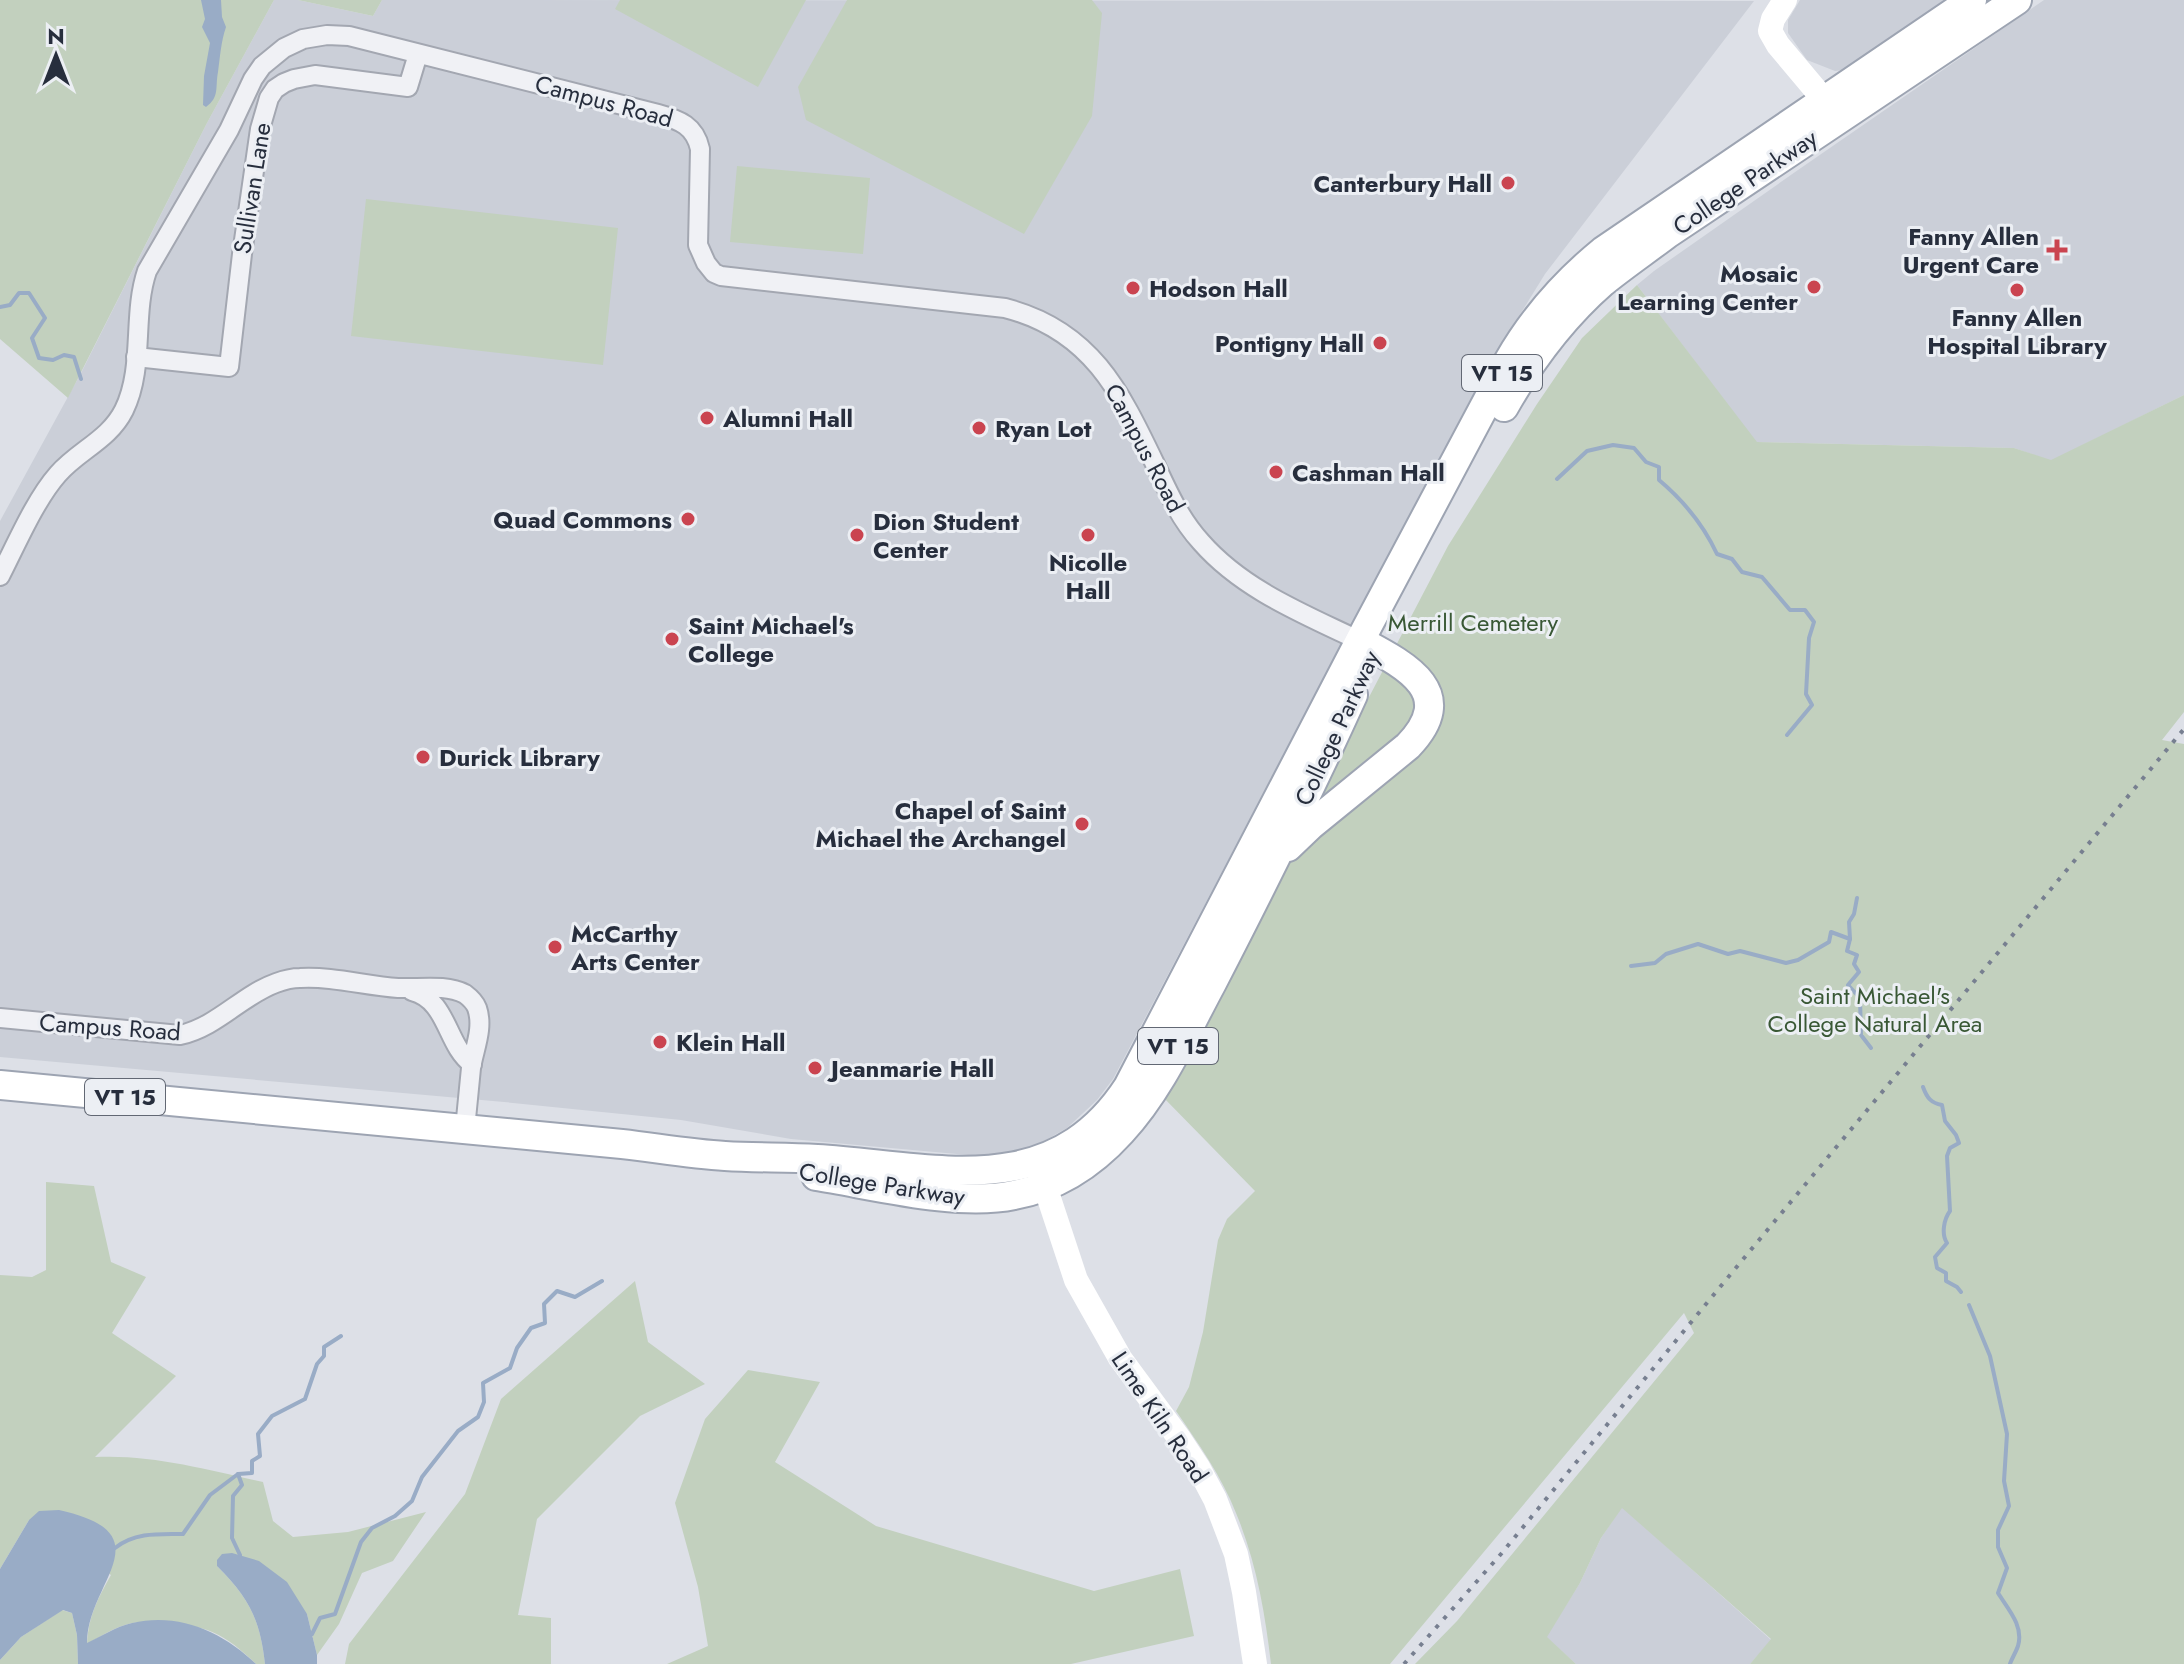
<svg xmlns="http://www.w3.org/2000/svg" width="2184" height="1664" font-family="Jost,sans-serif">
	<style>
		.built { fill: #cbcfd8 }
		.green { fill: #c2d0be }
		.water { fill: #99acc6 }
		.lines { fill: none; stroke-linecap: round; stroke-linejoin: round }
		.stream { stroke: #99acc6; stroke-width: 4 }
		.street-casing { stroke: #a3a7b1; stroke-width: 22 }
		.primary-casing { stroke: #9da4b2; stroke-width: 32 }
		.street { stroke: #f0f1f5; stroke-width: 18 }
		.secondary { stroke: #fff; stroke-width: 24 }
		.primary { stroke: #fff; stroke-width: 28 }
		.rail { stroke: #777f90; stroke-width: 4; stroke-dasharray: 4 8; stroke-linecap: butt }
		.poi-dot { fill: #ca4450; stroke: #eceff4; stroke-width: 3 }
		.labels { text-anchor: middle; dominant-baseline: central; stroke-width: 6; stroke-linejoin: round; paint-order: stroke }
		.shield { fill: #eceff4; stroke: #626874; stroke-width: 2 }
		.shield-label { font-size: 22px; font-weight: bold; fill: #272e3d }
		.street-label { font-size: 24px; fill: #272e3d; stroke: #eceff4 }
		.poi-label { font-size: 24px; font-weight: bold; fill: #272e3d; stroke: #eceff4; text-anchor: start }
		.park-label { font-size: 24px; fill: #395835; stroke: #eceff4 }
	</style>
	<rect width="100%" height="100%" fill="#dde0e7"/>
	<!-- built -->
	<g class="built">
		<polygon points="274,0 298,0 373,16 382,0 1754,1 1545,274 1488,366 1113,1079 1097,1100 1067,1128 1042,1142 1017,1151 979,1156 791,1139 681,1120 504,1102 0,1057 0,521 81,373 207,123"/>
		<polygon points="1800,0 1954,0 1853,69 1835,71 1807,60 1788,33 1788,20"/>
		<polygon points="2044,0 2184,0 2184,395 2051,461 2014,448 1756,442 1637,285 1654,271 1798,170"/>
		<polygon points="1622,1507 1771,1640 1750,1664 1576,1664 1546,1637 1580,1583 1601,1538"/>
	</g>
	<!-- green -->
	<g class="green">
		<polygon points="0,0 274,0 207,123 68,398 0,339"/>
		<polygon points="298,0 382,0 373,16"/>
		<polygon points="620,0 806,0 758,87 615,9"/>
		<polygon points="847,0 1092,0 1102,13 1092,116 1024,234 806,120 798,87"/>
		<polygon points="737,166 870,178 863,254 730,242"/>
		<polygon points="366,199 618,228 603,365 351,336"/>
		<path d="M 1637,285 L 1757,442 L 2014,448 L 2051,460 L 2184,395 L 2184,712 L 2162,740 L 2184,744 L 2184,1664 L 1750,1664 L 1771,1639 L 1622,1508 L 1601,1538 L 1580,1583 L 1547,1637 L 1576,1664 L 1415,1664 L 1457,1621 L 1694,1333 L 1684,1313 L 1390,1664 L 1271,1664 C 1265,1612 1256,1561 1236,1513 C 1222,1477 1198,1443 1176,1411 L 1189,1387 L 1203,1332 L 1218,1240 L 1227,1219 L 1255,1191 L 1161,1095 L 1448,546 L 1537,404 L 1582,338 Z"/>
		<path d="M 46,1182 L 94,1186 L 111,1262 L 146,1277 L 112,1333 L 176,1376 L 95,1457 C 151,1454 209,1470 263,1482 L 273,1521 L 293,1537 L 348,1532 L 426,1512 L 393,1561 L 362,1573 L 339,1624 L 317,1655 L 307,1614 L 217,1566 C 249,1598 260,1619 265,1664 L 256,1664 C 225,1634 206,1624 163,1624 C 153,1623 141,1622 132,1623 C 115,1627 101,1636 87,1644 C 88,1617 98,1598 111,1575 L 29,1520 L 0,1569 L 0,1275 L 32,1277 L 46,1270 Z"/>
		<polygon points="635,1281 648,1342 705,1384 640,1416 537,1519 518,1615 551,1618 551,1664 345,1664 349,1644 465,1494 501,1399"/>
		<polygon points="748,1370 820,1382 775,1462 876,1526 1094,1591 1180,1569 1194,1636 1071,1664 667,1664 708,1646 698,1587 675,1503 705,1419"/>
		<polygon points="62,1610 72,1613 77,1635 78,1664 0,1664 0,1660 21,1637"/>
	</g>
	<!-- water -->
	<g class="water">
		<path d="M 201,0 L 221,0 L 222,17 L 226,27 C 221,41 220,58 218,72 C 215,87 220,97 206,107 L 203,105 L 204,76 L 210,43 L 202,27 L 205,19 Z"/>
		<path d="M 59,1510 C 167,1534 87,1582 87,1643 C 102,1636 115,1627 132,1623 C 179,1612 223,1632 256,1664 L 78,1664 L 77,1635 L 72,1613 L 63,1610 L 21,1637 L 0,1660 L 0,1569 L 29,1520 L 39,1511 Z"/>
		<path d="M 232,1553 L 259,1561 L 287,1582 L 307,1614 L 317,1655 L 317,1664 L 265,1664 C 260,1619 249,1598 217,1566 L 217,1560 L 222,1554 Z"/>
	</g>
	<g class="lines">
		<!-- stream -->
		<g class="stream">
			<polyline points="0,307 10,305 19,293 29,293 45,318 32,338 39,358 53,360 64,355 74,357 81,379"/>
			<path d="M 1557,479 L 1587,451 L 1613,445 L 1634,448 L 1646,462 L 1659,467 L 1659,480 C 1684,501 1703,524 1717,554 L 1732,559 L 1742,572 L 1762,577 L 1790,610 L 1805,610 L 1814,622 L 1809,638 L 1806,694 L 1812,705 L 1787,735"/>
			<polyline points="1857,898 1854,914 1849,922 1850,939 1847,951 1857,955 1854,964 1859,972 1848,985 1860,998 1861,1035 1871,1048"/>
			<polyline points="1631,966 1655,963 1666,954 1698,944 1728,954 1740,951 1786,963 1798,960 1829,942 1831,932 1850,939"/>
			<path d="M 1923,1087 C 1927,1098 1931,1103 1942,1105 L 1945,1121 L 1956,1135 L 1959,1143 L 1950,1148 L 1947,1156 L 1950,1211 C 1944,1219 1941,1234 1947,1243 L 1935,1257 L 1937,1268 L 1946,1273 L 1946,1281 L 1957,1287 L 1961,1292"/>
			<path d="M 1969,1305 L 1990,1356 L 2007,1434 L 2004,1481 L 2009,1506 L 1998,1530 L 1998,1547 L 2007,1568 L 1998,1593 C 2008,1609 2024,1626 2018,1646 C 2016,1652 2012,1658 2010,1664"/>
			<polyline points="238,1474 242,1485 233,1496 232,1538 240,1555"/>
			<path d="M 115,1548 C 135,1532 159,1534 183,1534 L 210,1495 L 238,1474 L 252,1473 L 252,1461 L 260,1456 L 258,1434 L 272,1416 L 305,1399 L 317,1364 L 324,1356 L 324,1347 L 341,1336"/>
			<polyline points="312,1634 320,1618 335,1614 361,1542 372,1528 395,1516 412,1501 422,1477 458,1431 478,1417 484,1402 483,1383 510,1368 517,1348 531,1328 545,1323 544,1304 557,1291 575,1297 602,1281"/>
		</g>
		<!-- street casing -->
		<g class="street-casing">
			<g id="street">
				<polyline points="136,357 229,367 242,254 260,129 269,98 275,89 284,83 294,79 315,75 408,87 418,54"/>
				<path d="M 0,576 C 16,545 35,500 58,474 C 79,450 109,440 124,410 C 145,367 132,315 147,271 L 229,130 L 253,79 L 262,66 L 284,48 L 303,39 L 327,35 L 349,36 L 658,114 C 680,120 695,126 700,149 L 698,245 L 706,263 L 714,273 L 721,276 L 1005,308 C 1091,330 1120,391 1155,464 C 1168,492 1180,519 1201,542 C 1243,590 1304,614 1360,641"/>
				<path d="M 412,991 C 448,1000 446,1045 472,1064"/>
				<path d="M 0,1018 L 180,1035 C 217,1027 242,995 276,983 C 284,980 292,978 300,978 C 333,976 366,986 398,988 C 419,989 446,984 465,994 C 469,997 475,1003 477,1008 C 484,1028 474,1049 471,1068 C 469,1088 467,1109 465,1129"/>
			</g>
		</g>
		<!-- primary casing -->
		<g class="primary-casing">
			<g id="primary">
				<path d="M 1504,407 C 1530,361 1563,317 1603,282 C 1624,265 1646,250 1667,234 L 2017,0"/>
				<path d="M 1288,847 L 1311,825 L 1408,746 C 1460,692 1405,665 1360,641"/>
				<path d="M 0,1085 L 622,1144 C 657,1148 691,1154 725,1156 C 756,1158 786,1157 817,1159 C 933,1166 1051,1205 1128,1087 L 1365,631 L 1508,362 C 1533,318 1564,283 1603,251 L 1972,0"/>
				<path d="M 816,1176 C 874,1185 957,1207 1014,1195 C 1057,1187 1092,1164 1121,1132 C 1160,1090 1185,1033 1212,983 C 1261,888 1309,792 1353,695"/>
			</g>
		</g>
		<!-- street -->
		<use href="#street" class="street"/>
		<!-- secondary -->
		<g class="secondary">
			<polyline points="1785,0 1773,19 1770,31 1778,45 1836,114"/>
			<polyline points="1040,1171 1076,1280 1120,1358 1179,1438 1198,1467 1215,1499 1236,1554 1244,1592 1255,1664"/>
		</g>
		<!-- primary -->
		<use href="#primary" class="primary"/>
		<!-- rail -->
		<polyline class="rail" points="1404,1664 1501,1554 1720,1287 2184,729"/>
	</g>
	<!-- markers -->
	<g class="poi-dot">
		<circle cx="1508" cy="183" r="8"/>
		<path d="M2053 238h8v8h8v8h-8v8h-8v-8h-8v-8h8z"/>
		<circle cx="1814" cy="287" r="8"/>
		<circle cx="1133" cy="288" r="8"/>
		<circle cx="2017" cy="290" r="8"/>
		<circle cx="1380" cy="343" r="8"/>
		<circle cx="707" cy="418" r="8"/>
		<circle cx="979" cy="428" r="8"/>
		<circle cx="1276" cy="472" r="8"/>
		<circle cx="688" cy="519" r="8"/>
		<circle cx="857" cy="535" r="8"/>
		<circle cx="1088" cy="535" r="8"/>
		<circle cx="672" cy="639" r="8"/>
		<circle cx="423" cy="757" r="8"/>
		<circle cx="1082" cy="824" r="8"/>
		<circle cx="555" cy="947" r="8"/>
		<circle cx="660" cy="1042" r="8"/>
		<circle cx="815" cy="1068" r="8"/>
	</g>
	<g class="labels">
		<!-- shield labels -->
		<g class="shield">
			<rect x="1462" y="355" width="80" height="36" rx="6"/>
			<rect x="1138" y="1028" width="80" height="36" rx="6"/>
			<rect x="85" y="1079" width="80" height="36" rx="6"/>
		</g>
		<g class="shield-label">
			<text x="1502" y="373">VT 15</text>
			<text x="1178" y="1046">VT 15</text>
			<text x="125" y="1097">VT 15</text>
		</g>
		<!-- street labels -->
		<g class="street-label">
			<text transform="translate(604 101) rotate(15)">Campus Road</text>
			<text transform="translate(1745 182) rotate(-34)">College Parkway</text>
			<text transform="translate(252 188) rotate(-81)">Sullivan Lane</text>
			<text transform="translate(1145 448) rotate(62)">Campus Road</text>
			<text transform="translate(1337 728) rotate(-65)">College Parkway</text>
			<text transform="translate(110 1027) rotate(4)">Campus Road</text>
			<text transform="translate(882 1184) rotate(9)">College Parkway</text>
			<text transform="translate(1160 1417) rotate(56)">Lime Kiln Road</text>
		</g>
		<!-- poi labels -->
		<g class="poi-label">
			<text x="1492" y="183" text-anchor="end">Canterbury Hall</text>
			<text x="2039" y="236" text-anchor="end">Fanny Allen<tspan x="2039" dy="28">Urgent Care</tspan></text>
			<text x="1798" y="273" text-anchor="end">Mosaic<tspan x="1798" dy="28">Learning Center</tspan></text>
			<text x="1149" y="288">Hodson Hall</text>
			<text x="2017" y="317" text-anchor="middle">Fanny Allen<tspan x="2017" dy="28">Hospital Library</tspan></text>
			<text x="1364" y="343" text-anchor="end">Pontigny Hall</text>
			<text x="723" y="418">Alumni Hall</text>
			<text x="995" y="428">Ryan Lot</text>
			<text x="1292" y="472">Cashman Hall</text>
			<text x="672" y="519" text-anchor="end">Quad Commons</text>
			<text x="873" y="521">Dion Student<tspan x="873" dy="28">Center</tspan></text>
			<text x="1088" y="562" text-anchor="middle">Nicolle<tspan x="1088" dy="28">Hall</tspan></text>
			<text x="688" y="625">Saint Michael's<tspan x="688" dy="28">College</tspan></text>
			<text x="439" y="757">Durick Library</text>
			<text x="1066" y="810" text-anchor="end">Chapel of Saint<tspan x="1066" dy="28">Michael the Archangel</tspan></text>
			<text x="571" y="933">McCarthy<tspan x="571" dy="28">Arts Center</tspan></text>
			<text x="676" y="1042">Klein Hall</text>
			<text x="831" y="1068">Jeanmarie Hall</text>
		</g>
		<!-- park labels -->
		<g class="park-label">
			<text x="1473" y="622">Merrill Cemetery</text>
			<text x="1875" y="995">Saint Michael's<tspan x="1875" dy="28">College Natural Area</tspan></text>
		</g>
	</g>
	<!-- north arrow -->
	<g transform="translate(56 56)" stroke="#eceff4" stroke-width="6" paint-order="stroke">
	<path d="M0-6L14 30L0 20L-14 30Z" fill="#272e3d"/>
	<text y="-12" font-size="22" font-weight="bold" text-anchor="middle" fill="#272e3d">N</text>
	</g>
</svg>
